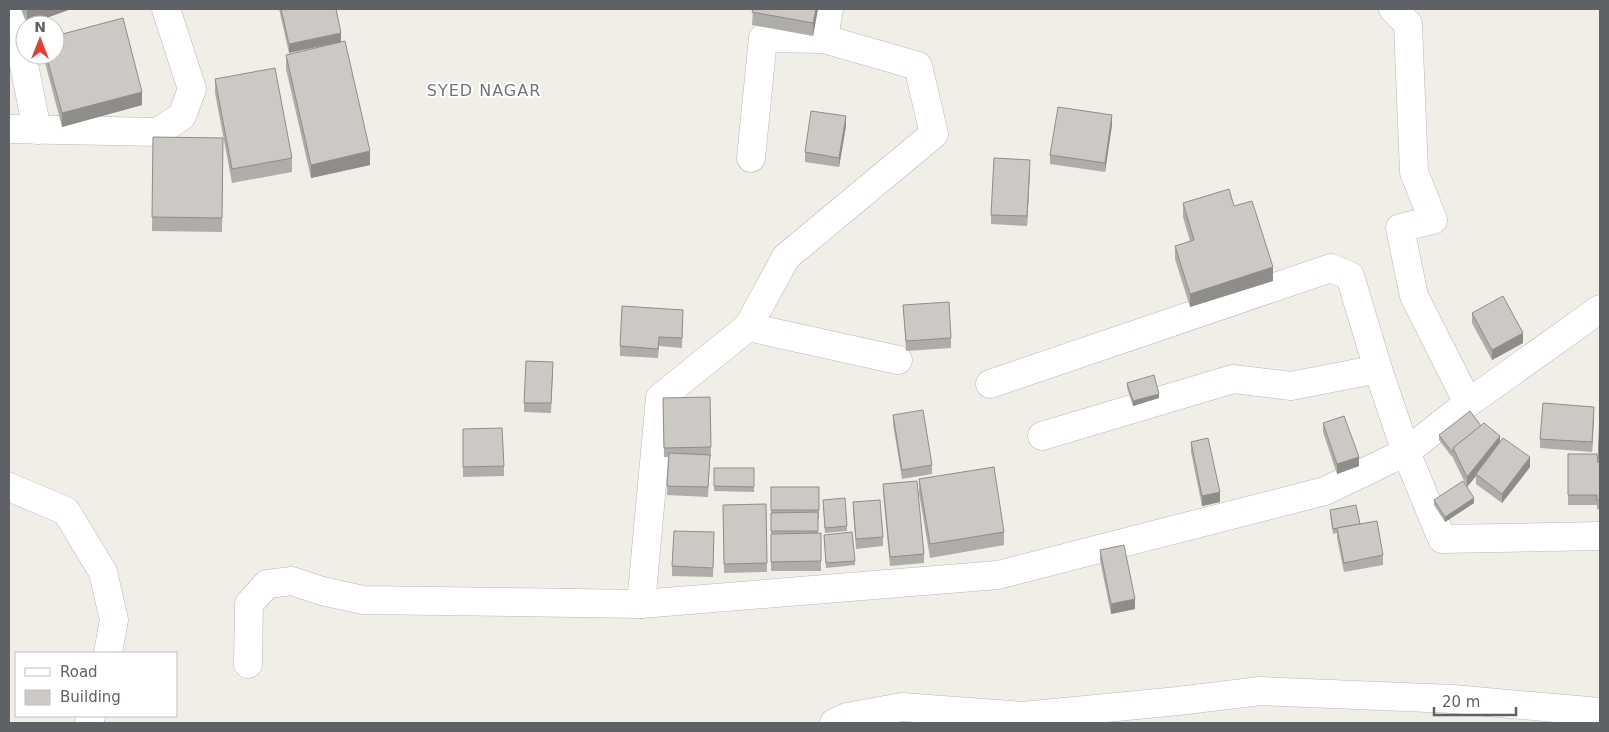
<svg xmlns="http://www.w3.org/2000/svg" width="1609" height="732" font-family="'DejaVu Sans',sans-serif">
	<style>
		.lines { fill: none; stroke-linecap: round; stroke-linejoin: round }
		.minor-casing { stroke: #b4b7bb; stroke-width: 29 }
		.minor { stroke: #fff; stroke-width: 28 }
		.wall { fill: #afada9 }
		.shaded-wall { fill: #8f8d89 }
		.building { fill: #ccc9c4; stroke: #8f8d89 }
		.labels { text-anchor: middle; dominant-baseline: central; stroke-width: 4; stroke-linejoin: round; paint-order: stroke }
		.neighbourhood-label { font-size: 16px; letter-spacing: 1px; fill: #6f7479; stroke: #fff }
	</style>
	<rect width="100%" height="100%" fill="#f0eee7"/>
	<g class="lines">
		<!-- minor casing -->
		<g class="minor-casing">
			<g id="minor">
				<polyline points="13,9 37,130"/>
				<polyline points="1393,9 1408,24 1414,172 1433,220 1400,228 1414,296 1468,403"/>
				<polyline points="9,129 158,132 182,116 192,89 166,9"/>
				<polyline points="751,158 763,38 824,39"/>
				<polyline points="748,327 898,360"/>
				<polyline points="990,384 1331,268 1350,276 1378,369 1406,452 1442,539 1600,536"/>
				<polyline points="1042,436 1233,379 1291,386 1378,369"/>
				<polyline points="9,487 66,511 103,572 114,620 108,653"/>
				<polyline points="641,604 660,398 748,327 786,257 934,134 918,66 824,39 829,9"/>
				<polyline points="248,664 249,604 267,584 292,581 322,591 363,600 641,604 998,575 1325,491 1406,452 1468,403 1600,309"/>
				<polyline points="89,723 91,716"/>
				<polyline points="834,723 847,717 902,707 1023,716 1178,701 1260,691 1453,699 1600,712"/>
			</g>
		</g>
		<!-- minor -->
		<use href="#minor" class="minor"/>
	</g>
	<!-- wall -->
	<g class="wall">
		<polygon points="21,9 71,9 27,25"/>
		<polygon points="279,9 336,9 289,53"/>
		<polygon points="753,9 818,9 813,36 752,25"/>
		<polygon points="43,55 55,55 142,105 62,127"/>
		<polygon points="286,55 370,165 311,178 286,69"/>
		<polygon points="215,79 292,158 292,172 232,183 215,93"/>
		<polygon points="1112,125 1105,172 1050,164 1050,155"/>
		<polygon points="846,126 839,167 805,162 805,152"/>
		<polygon points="153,137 223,138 222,232 152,231"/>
		<polygon points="1030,170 1027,226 991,224 991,215"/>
		<polygon points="1183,203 1234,206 1273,281 1190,307 1175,259 1175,246 1190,241 1183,217"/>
		<polygon points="903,305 951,338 951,348 906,351"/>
		<polygon points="1472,313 1523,343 1492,360 1472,323"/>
		<polygon points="683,319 682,348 659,346 658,358 620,356 620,346"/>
		<polygon points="553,372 551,413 524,412 524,403"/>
		<polygon points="1127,383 1159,398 1133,406 1127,388"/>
		<polygon points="710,397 711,457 710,457 708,497 667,495 668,457 664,457 663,398"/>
		<polygon points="1600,412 1600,509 1597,509 1597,505 1568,505 1568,454 1598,463"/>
		<polygon points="893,415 932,465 932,474 902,479 893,424"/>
		<polygon points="1594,416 1592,452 1540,448 1540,439"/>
		<polygon points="1323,423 1359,466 1337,474 1323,432"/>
		<polygon points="1481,426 1530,467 1502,503 1476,484 1476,476 1467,487 1453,458 1453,456 1452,457 1439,440 1439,435"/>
		<polygon points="463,429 504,466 504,476 463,477"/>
		<polygon points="1191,442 1220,502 1202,506 1191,452"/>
		<polygon points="714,468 754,468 754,492 714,491"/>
		<polygon points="919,479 1004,532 1004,545 930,558 919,493"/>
		<polygon points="883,484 924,554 924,563 890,566 883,493"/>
		<polygon points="771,487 819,487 819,519 818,519 818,533 821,533 821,571 771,571"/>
		<polygon points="1434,500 1474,503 1445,522 1434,505"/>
		<polygon points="853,502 883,537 883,546 856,549 853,511"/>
		<polygon points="766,504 767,572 724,573 723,505"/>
		<polygon points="823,505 847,526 847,531 825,533"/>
		<polygon points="1330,510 1360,524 1383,555 1383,565 1344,572 1337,538 1337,533 1333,534 1330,515"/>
		<polygon points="714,532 713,577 672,576 672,566"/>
		<polygon points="824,535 855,561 855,565 826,568"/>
		<polygon points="1100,550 1135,609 1111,614 1100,560"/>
	</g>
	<!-- shaded-wall -->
	<g class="shaded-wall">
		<polygon points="34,9 71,9 27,25 27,11"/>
		<polygon points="816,9 818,9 813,36 813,23"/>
		<polygon points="341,33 341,42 289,53 289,44"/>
		<polygon points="142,92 142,105 62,127 62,113"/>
		<polygon points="1112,115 1112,125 1105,172 1105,163"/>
		<polygon points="846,116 846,126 839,167 839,158"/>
		<polygon points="370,151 370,165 311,178 311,165"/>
		<polygon points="1030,160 1030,170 1027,226 1027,216"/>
		<polygon points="1273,267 1273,281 1190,307 1190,294"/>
		<polygon points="1523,333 1523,343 1492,360 1492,350"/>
		<polygon points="1159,394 1159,398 1133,406 1133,401"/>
		<polygon points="1594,407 1594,416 1592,452 1592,442"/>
		<polygon points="1500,436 1500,446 1476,474 1476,476 1467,487 1467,477"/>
		<polygon points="1359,457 1359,466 1337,474 1337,464"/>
		<polygon points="1530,457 1530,467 1502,503 1502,494"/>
		<polygon points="1220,492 1220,502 1202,506 1202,496"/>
		<polygon points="1474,498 1474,503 1445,522 1445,517"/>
		<polygon points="1135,599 1135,609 1111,614 1111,604"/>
	</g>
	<!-- building -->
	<g class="building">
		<polygon points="26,9 34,9 27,11"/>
		<polygon points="281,9 336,9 341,33 289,44"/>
		<polygon points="753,9 816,9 813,23 752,12"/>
		<polygon points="123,18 142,92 62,113 46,55 55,55 55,36"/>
		<polygon points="345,41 370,151 311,165 286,55"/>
		<polygon points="275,68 292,158 232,169 215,79"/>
		<polygon points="1058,107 1112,115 1105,163 1050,155"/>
		<polygon points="811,111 846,116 839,158 805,152"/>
		<polygon points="153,137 223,138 222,218 152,217"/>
		<polygon points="994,158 1030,160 1027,216 991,215"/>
		<polygon points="1229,189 1234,206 1252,201 1273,267 1190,294 1175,246 1194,240 1183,203"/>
		<polygon points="1503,296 1523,333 1492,350 1472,313"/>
		<polygon points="949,302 951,338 906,341 903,305"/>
		<polygon points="622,306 683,310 682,338 659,337 658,349 620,346"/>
		<polygon points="526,361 553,362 551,403 524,403"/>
		<polygon points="1154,375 1159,394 1133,401 1127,383"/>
		<polygon points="710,397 711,447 664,448 663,398"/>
		<polygon points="1543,403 1594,407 1592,442 1540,439"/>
		<polygon points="923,410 932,465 902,470 893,415"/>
		<polygon points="1470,411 1481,426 1453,448 1453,451 1452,452 1439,435"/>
		<polygon points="1600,412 1600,500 1597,500 1597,495 1568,495 1568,454 1597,454 1598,463"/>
		<polygon points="1344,416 1359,457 1337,464 1323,423"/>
		<polygon points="1484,423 1500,436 1467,477 1453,448"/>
		<polygon points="502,428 504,466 463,467 463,429"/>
		<polygon points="1208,438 1220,492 1202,496 1191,442"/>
		<polygon points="1503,438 1530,457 1502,494 1476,474"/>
		<polygon points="669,453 710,455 708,487 667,486"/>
		<polygon points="994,467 1004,532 930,544 919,479"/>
		<polygon points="714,468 754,468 754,487 714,486"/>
		<polygon points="917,481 924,554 890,557 883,484"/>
		<polygon points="1463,481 1474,498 1445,517 1434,500"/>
		<rect x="771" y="487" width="48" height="23"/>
		<polygon points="845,498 847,526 825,528 823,500"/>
		<polygon points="880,500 883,537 856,539 853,502"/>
		<polygon points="766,504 767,563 724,564 723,505"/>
		<polygon points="1356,505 1360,524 1333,529 1330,510"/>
		<polygon points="818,512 818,531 771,531 771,513"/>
		<polygon points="1377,521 1383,555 1344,563 1337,528"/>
		<polygon points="674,531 714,532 713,568 672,566"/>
		<polygon points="852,532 855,561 826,563 824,535"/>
		<polygon points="821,533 821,561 771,562 771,534"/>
		<polygon points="1124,545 1135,599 1111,604 1100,550"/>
	</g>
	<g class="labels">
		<!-- neighbourhood labels -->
		<g class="neighbourhood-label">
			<text x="484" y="90">SYED NAGAR</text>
		</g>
	</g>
	<!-- border -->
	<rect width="1609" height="732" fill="none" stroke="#5e6267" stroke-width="20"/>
	<!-- legend -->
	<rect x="15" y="652" width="162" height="65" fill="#ffffff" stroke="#bfc0c2"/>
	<rect x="25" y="668" width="25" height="8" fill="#ffffff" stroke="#bfc0c2"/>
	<text x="60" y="677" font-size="15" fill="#5e6267">Road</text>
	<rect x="25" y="690" width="25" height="15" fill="#ccc9c4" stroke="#bfc0c2"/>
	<text x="60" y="702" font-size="15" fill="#5e6267">Building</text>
	<!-- north arrow -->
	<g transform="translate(40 40)"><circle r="24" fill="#ffffff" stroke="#bfc0c2"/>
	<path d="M0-4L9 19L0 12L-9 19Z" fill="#eb3c32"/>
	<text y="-8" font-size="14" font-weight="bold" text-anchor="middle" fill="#5e6267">N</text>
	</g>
	<!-- scale -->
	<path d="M1434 707v8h82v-8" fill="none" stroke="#5e6267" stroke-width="2.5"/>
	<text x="1442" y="707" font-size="15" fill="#5e6267" stroke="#ffffff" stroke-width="4" paint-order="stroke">20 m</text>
</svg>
